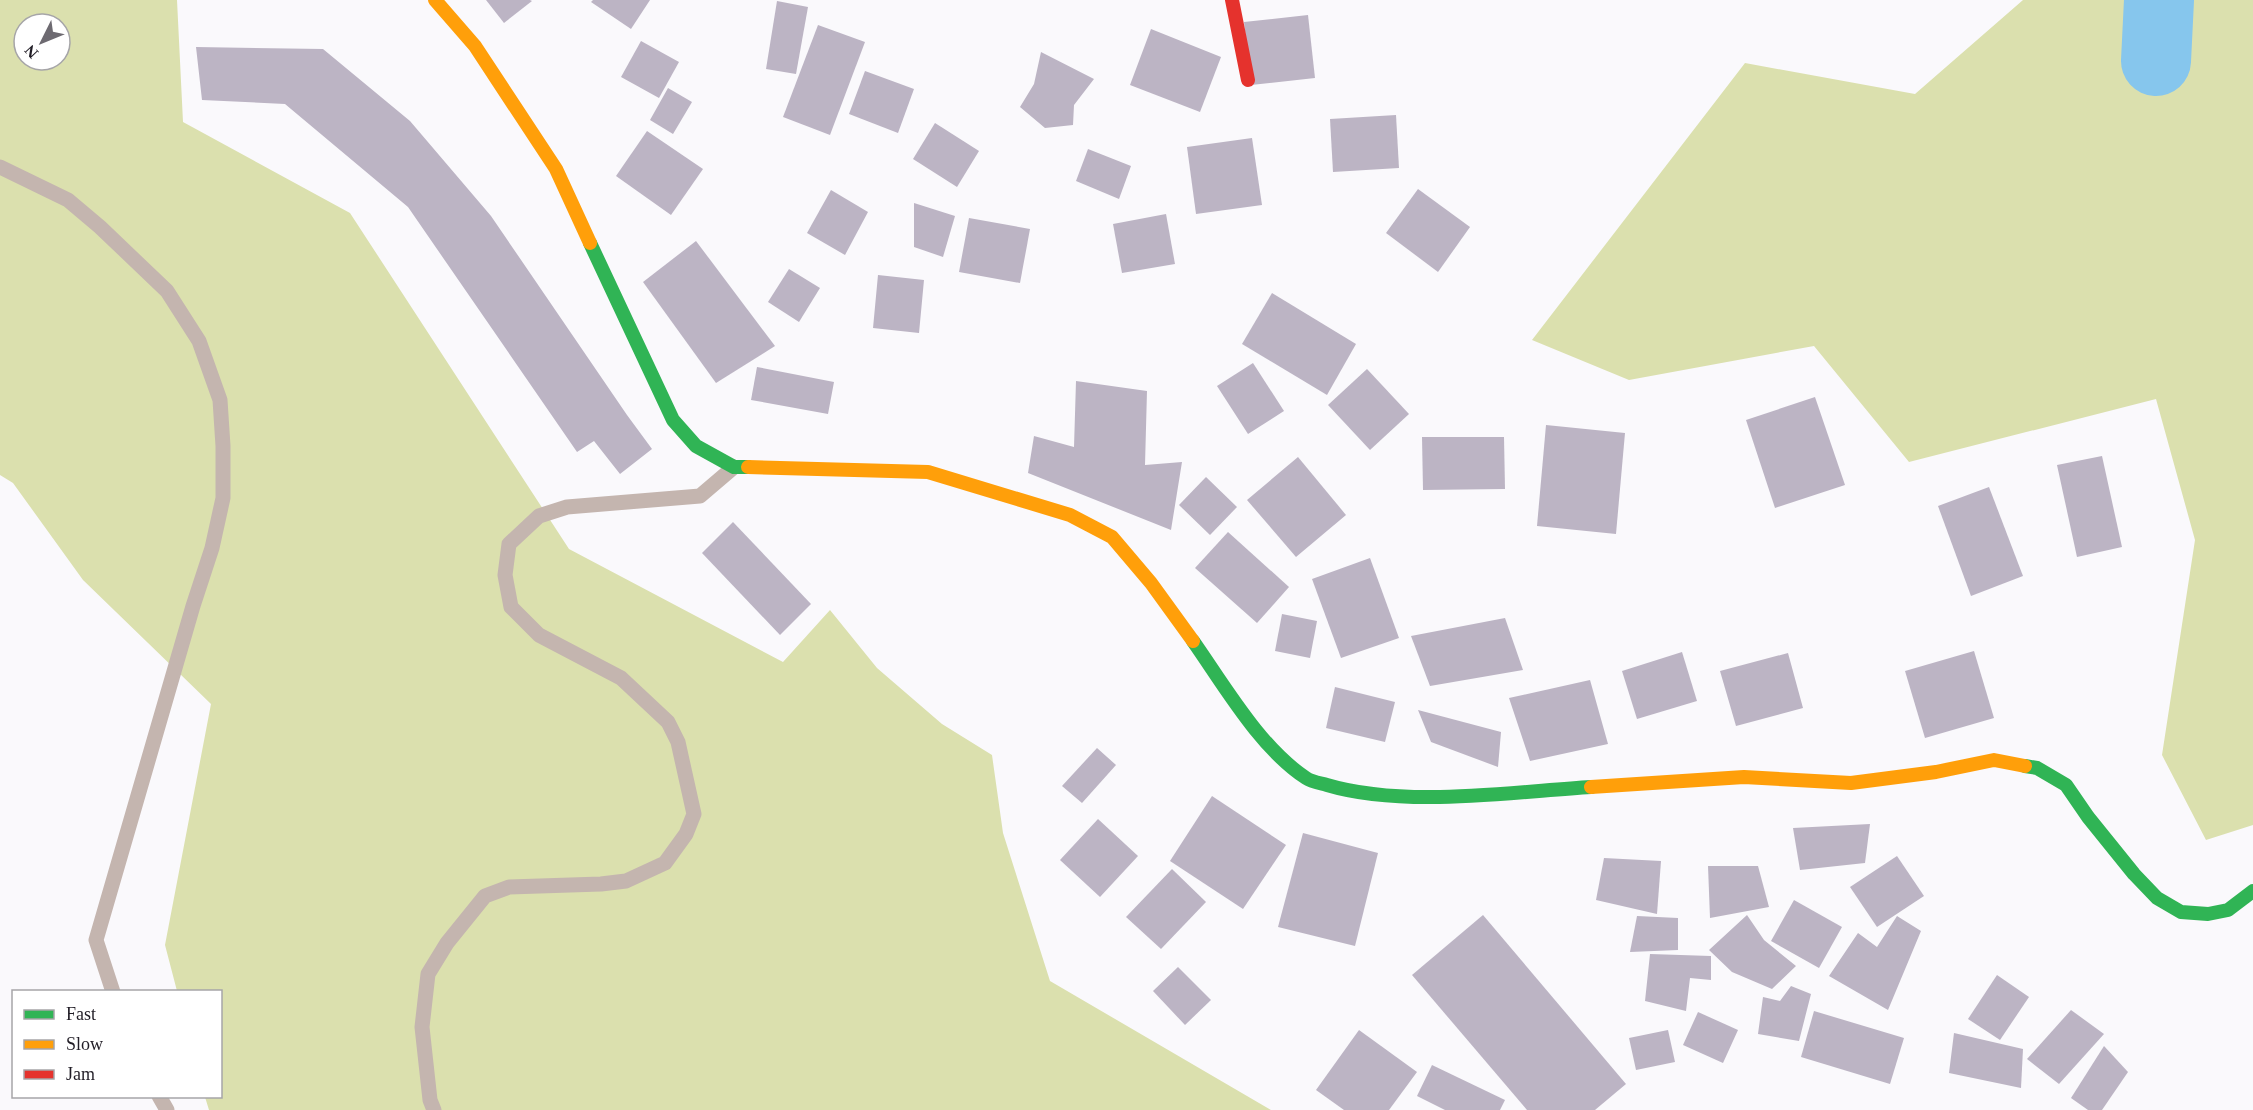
<svg xmlns="http://www.w3.org/2000/svg" width="2253" height="1110" font-family="'Times New Roman',serif">
	<style>
		.forest { fill: #dbe0ae; fill-rule: evenodd }
		.lines { fill: none; stroke-linecap: round; stroke-linejoin: round }
		.river { stroke: #86c6ed; stroke-width: 70 }
		.building { fill: #bcb4c4 }
		.lane { stroke: #c4b5af; stroke-width: 15 }
		.fast { stroke: #30b455; stroke-width: 14 }
		.slow { stroke: #ff9f0a; stroke-width: 14 }
		.jam { stroke: #e5322d; stroke-width: 14 }
	</style>
	<rect width="100%" height="100%" fill="#faf9fc"/>
	<!-- forest -->
	<g class="forest">
		<path d="M 0,0 L 177,0 L 183,122 L 350,213 L 569,549 L 783,662 L 830,610 L 877,668 L 942,724 L 992,755 L 1003,833 L 1050,981 L 1271,1110 L 209,1110 L 205,1097 L 220,1096 L 220,992 L 177,991 L 165,945 L 211,704 L 83,580 L 13,483 L 0,475 ZM 24,24 L 60,24 L 60,60 L 24,60 Z"/>
		<polygon points="2023,0 2253,0 2253,825 2206,840 2162,755 2195,540 2156,399 1909,462 1814,346 1629,380 1532,340 1745,63 1915,94"/>
	</g>
	<g class="lines">
		<!-- river -->
		<polyline class="river" points="2156,61 2159,0"/>
	</g>
	<!-- building -->
	<g class="building">
		<polygon points="486,0 530,0 532,1 504,23"/>
		<polygon points="593,0 650,0 631,29 591,2"/>
		<polygon points="777,1 808,7 796,74 766,69"/>
		<polygon points="1308,15 1315,78 1251,85 1244,22"/>
		<polygon points="818,25 865,42 830,135 783,117"/>
		<polygon points="1151,29 1221,57 1200,112 1130,85"/>
		<polygon points="641,41 679,62 659,98 621,77"/>
		<polygon points="196,47 323,49 410,121 491,216 627,415 652,449 620,474 594,441 577,452 408,207 285,104 202,100"/>
		<polygon points="1041,52 1094,79 1074,105 1073,125 1045,128 1020,107 1034,84"/>
		<polygon points="865,71 914,89 898,133 849,114"/>
		<polygon points="668,88 692,102 673,134 650,120"/>
		<polygon points="1396,115 1399,168 1333,172 1330,119"/>
		<polygon points="935,123 979,151 957,187 913,159"/>
		<polygon points="647,131 703,169 671,215 616,176"/>
		<polygon points="1252,138 1262,205 1196,214 1187,147"/>
		<polygon points="1088,149 1131,166 1119,199 1076,181"/>
		<polygon points="1418,189 1470,227 1438,272 1386,233"/>
		<polygon points="831,190 868,212 845,255 807,233"/>
		<polygon points="914,203 955,216 943,257 914,247"/>
		<polygon points="1166,214 1175,264 1122,273 1113,224"/>
		<polygon points="969,218 1030,229 1020,283 959,272"/>
		<polygon points="696,241 775,346 716,383 643,282"/>
		<polygon points="789,269 820,288 799,322 768,302"/>
		<polygon points="878,275 924,280 919,333 873,328"/>
		<polygon points="1272,293 1356,344 1327,395 1242,344"/>
		<polygon points="1253,363 1284,411 1248,434 1217,386"/>
		<polygon points="757,367 834,382 828,414 751,400"/>
		<polygon points="1367,369 1409,414 1370,450 1328,405"/>
		<polygon points="1076,381 1147,391 1145,465 1182,462 1171,530 1028,473 1034,436 1074,447"/>
		<polygon points="1815,397 1845,485 1775,508 1746,420"/>
		<polygon points="1546,425 1625,433 1616,534 1537,526"/>
		<polygon points="1422,437 1504,437 1505,489 1423,490"/>
		<polygon points="2102,456 2122,547 2077,557 2057,465"/>
		<polygon points="1298,457 1346,515 1296,557 1247,500"/>
		<polygon points="1206,477 1237,507 1210,535 1179,505"/>
		<polygon points="1989,487 2023,576 1971,596 1938,506"/>
		<polygon points="733,522 811,604 780,635 702,553"/>
		<polygon points="1228,532 1289,587 1257,623 1195,568"/>
		<polygon points="1370,558 1399,638 1341,658 1312,579"/>
		<polygon points="1282,614 1317,621 1310,658 1275,651"/>
		<polygon points="1505,618 1523,670 1430,686 1411,636"/>
		<polygon points="1974,651 1994,718 1925,738 1905,671"/>
		<polygon points="1682,652 1697,701 1637,719 1622,671"/>
		<polygon points="1788,653 1803,708 1736,726 1720,671"/>
		<polygon points="1590,680 1608,744 1530,761 1509,698"/>
		<polygon points="1335,687 1395,702 1385,742 1326,728"/>
		<polygon points="1418,710 1501,732 1498,767 1431,742"/>
		<polygon points="1097,748 1116,765 1082,803 1062,786"/>
		<polygon points="1212,796 1286,845 1243,909 1170,861"/>
		<polygon points="1098,819 1138,856 1100,897 1060,860"/>
		<polygon points="1870,824 1865,863 1800,870 1793,828"/>
		<polygon points="1303,833 1378,853 1355,946 1278,927"/>
		<polygon points="1897,856 1924,896 1877,927 1850,887"/>
		<polygon points="1604,858 1661,861 1657,914 1596,900"/>
		<polygon points="1708,866 1758,866 1769,907 1710,918"/>
		<polygon points="1172,869 1206,902 1161,949 1126,917"/>
		<polygon points="1794,900 1842,927 1819,968 1771,941"/>
		<polygon points="1483,915 1626,1084 1595,1110 1527,1110 1412,975"/>
		<polygon points="1747,915 1764,940 1796,966 1772,989 1732,972 1709,950"/>
		<polygon points="1637,916 1678,918 1678,950 1630,952"/>
		<polygon points="1897,916 1921,931 1888,1010 1829,976 1858,933 1877,947"/>
		<polygon points="1650,954 1711,956 1711,980 1690,978 1686,1011 1645,1001"/>
		<polygon points="1178,967 1211,1000 1185,1025 1153,991"/>
		<polygon points="1997,975 2029,997 2000,1040 1968,1019"/>
		<polygon points="1791,986 1811,994 1799,1041 1758,1034 1763,997 1780,1001"/>
		<polygon points="2071,1010 2104,1034 2059,1084 2027,1059"/>
		<polygon points="1814,1011 1904,1038 1890,1084 1801,1057"/>
		<polygon points="1698,1012 1738,1030 1723,1063 1683,1045"/>
		<polygon points="1359,1030 1417,1072 1389,1110 1344,1110 1316,1090"/>
		<polygon points="1668,1030 1675,1062 1636,1070 1629,1038"/>
		<polygon points="1954,1033 2023,1049 2021,1088 1949,1073"/>
		<polygon points="2104,1046 2128,1072 2102,1110 2088,1110 2071,1098"/>
		<polygon points="1432,1065 1505,1100 1500,1110 1445,1110 1417,1096"/>
	</g>
	<g class="lines">
		<!-- lane -->
		<g class="lane">
			<polyline points="0,167 68,200 100,227 167,291 199,341 220,400 223,446 223,498 212,548 193,606 96,940 113,992"/>
			<polyline points="159,1096 167,1110"/>
			<polyline points="434,1110 430,1100 422,1027 428,974 447,943 485,896 509,887 601,884 626,881 665,863 686,834 694,814 678,742 668,722 621,678 539,635 511,607 505,575 509,544 539,516 567,507 700,496 734,467"/>
		</g>
		<!-- fast -->
		<g class="fast">
			<polyline points="590,243 673,420 696,446 734,467 748,467"/>
			<path d="M 1193,641 C 1224,685 1260,748 1306,778 C 1312,782 1320,783 1327,785 C 1404,808 1511,792 1591,787"/>
			<polyline points="2025,766 2037,768 2066,785 2088,817 2134,874 2157,898 2181,912 2208,914 2228,910 2253,891"/>
		</g>
		<!-- slow -->
		<g class="slow">
			<polyline points="435,0 475,46 556,169 590,243"/>
			<polyline points="748,467 928,472 1070,515 1112,537 1151,583 1193,641"/>
			<polyline points="1591,787 1744,777 1851,783 1936,772 1994,760 2025,766"/>
		</g>
		<!-- jam -->
		<polyline class="jam" points="1232,0 1248,80"/>
	</g>
	<!-- legend -->
	<rect x="12" y="990" width="210" height="108" fill="#ffffff" stroke="#a6a5a8" stroke-width="1.5"/>
	<rect x="24" y="1010" width="30" height="9" fill="#30b455" stroke="#a6a5a8" stroke-width="1.5"/>
	<text x="66" y="1020" font-size="18" fill="#211d26">Fast</text>
	<rect x="24" y="1040" width="30" height="9" fill="#ff9f0a" stroke="#a6a5a8" stroke-width="1.5"/>
	<text x="66" y="1050" font-size="18" fill="#211d26">Slow</text>
	<rect x="24" y="1070" width="30" height="9" fill="#e5322d" stroke="#a6a5a8" stroke-width="1.5"/>
	<text x="66" y="1080" font-size="18" fill="#211d26">Jam</text>
	<!-- north arrow -->
	<g transform="translate(42 42) rotate(227)"><circle r="28" fill="#ffffff" stroke="#a6a5a8" stroke-width="1.5"/>
	<path d="M0-4.5L10 22L0 15L-10 22Z" fill="#6d6a71"/>
	<text y="-9" font-size="16" font-weight="bold" text-anchor="middle" fill="#211d26">N</text>
	</g>
</svg>
